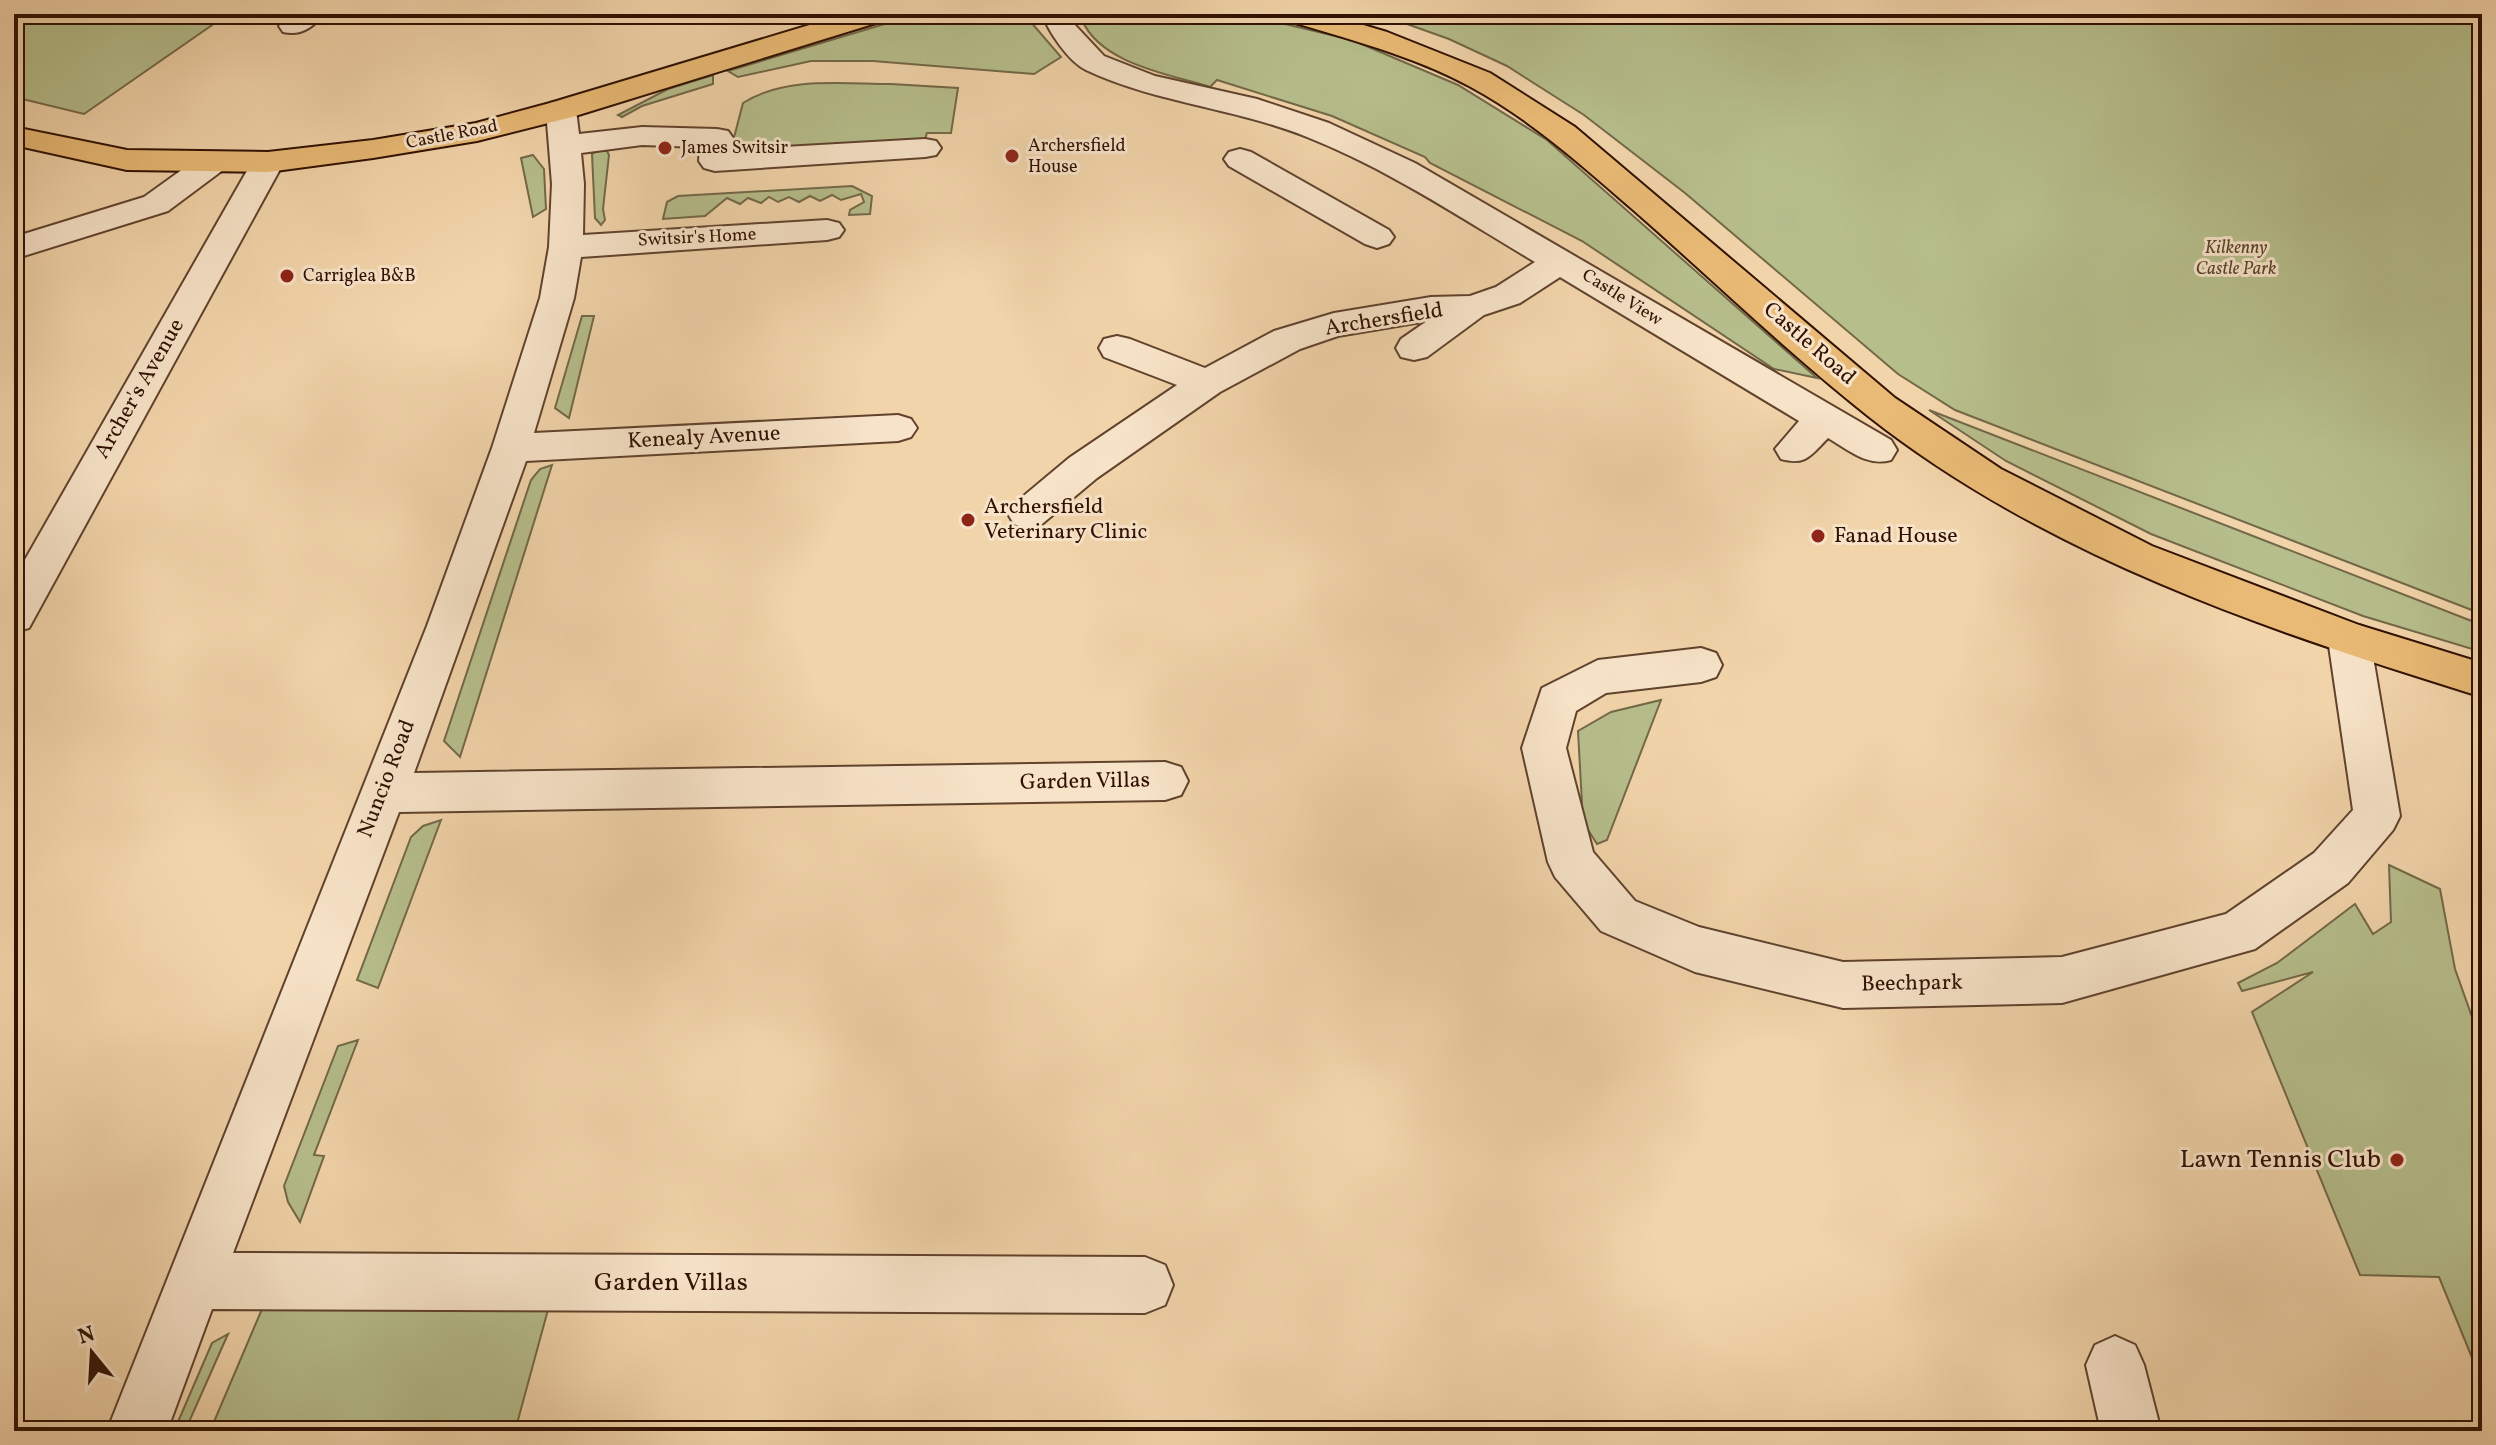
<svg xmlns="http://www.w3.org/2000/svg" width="2496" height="1445" font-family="Vollkorn,serif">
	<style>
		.green { fill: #b6be8c; stroke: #736848; stroke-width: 2 }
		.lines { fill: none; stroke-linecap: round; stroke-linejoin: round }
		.minor-casing { stroke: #60422d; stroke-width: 4 }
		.major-casing { stroke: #301103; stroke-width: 4 }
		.minor { fill: #f7e3c8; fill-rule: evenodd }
		.major { fill: #e9ba75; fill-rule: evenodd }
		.poi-dot { fill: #8f2418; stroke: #f7e3c8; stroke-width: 3 }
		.labels { text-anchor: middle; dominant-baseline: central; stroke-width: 6; stroke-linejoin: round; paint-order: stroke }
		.far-street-label { font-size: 18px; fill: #301103; stroke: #f7e3c8 }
		.far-poi-label { font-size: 18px; fill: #301103; stroke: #f7e3c8; text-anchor: start }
		.far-park-label { font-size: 18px; font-style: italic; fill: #58452c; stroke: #f7e3c8 }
		.street-label { font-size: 22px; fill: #301103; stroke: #f7e3c8 }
		.poi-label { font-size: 22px; fill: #301103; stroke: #f7e3c8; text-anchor: start }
		.near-poi-label { font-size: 26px; fill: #301103; stroke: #f7e3c8; text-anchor: end }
		.near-street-label { font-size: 26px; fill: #301103; stroke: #f7e3c8 }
	</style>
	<rect width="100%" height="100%" fill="#f2d4aa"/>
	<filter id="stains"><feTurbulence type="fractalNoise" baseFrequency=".0025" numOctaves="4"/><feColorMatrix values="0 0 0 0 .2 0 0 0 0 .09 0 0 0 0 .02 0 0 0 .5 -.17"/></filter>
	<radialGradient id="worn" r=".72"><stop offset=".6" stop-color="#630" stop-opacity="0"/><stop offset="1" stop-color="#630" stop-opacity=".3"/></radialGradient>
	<!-- green -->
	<g class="green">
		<polygon points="14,14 228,14 84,114 14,97"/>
		<polygon points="931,14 1024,14 1061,57 1034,74 873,61 811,61 738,77 728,71 888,23"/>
		<path d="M 1087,14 L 1243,14 L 1352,40 L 1458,85 L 1547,140 L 1817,378 L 1774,369 L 1582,241 L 1430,163 L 1425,157 L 1332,116 L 1217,80 L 1210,87 C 1169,74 1101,64 1082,20 Z"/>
		<polygon points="1379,14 2482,14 2482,614 1955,410 1898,374 1685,193 1584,115 1507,66 1449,39"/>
		<polygon points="713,75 713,84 642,106 622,117 618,115 668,89"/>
		<path d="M 891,84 L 958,88 L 951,133 L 927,133 L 923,145 L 730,153 L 743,103 C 785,76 843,84 891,84 Z"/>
		<polygon points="599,150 607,151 609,155 603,209 605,220 601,225 595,218 592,154"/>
		<polygon points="533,155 544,169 546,209 533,217 521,158"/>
		<polygon points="852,186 872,196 870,214 849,215 850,210 864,202 861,194 841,200 832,195 820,201 810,196 799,202 789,197 778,202 769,197 761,203 748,198 740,204 727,198 705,216 663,219 667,202 678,196"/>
		<polygon points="582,316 594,316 569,418 555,408"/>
		<polygon points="1929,410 2482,625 2482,652 2363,616 2151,534 2006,461"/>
		<polygon points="552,465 460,757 444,741 531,480 540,469"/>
		<polygon points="1661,700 1607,840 1597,844 1583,822 1578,731 1611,712"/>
		<polygon points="441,820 378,988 357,980 411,837 423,826"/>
		<polygon points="2389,865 2440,889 2455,969 2482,1045 2482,1382 2439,1277 2360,1275 2252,1012 2313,972 2242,991 2238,983 2277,963 2355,904 2373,934 2391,922"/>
		<polygon points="358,1040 314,1155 324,1156 300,1222 288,1202 284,1186 338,1046"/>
		<polygon points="265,1302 549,1306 515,1431 210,1431"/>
		<polygon points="228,1334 185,1431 174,1431 212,1343"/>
	</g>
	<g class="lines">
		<!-- minor casing -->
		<g class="minor-casing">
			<g id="minor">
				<path d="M 291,14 L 323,14 C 313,28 300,36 283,32 L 279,26 Z"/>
				<path d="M 1042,14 L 1070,14 L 1074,24 L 1104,56 L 1155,76 L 1257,99 L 1329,123 L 1415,163 L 1891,440 L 1897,450 L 1891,460 C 1867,467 1849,450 1828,438 C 1811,455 1806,466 1781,459 L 1775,449 L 1799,421 L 1560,277 L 1520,303 L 1484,315 L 1427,357 L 1414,360 L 1401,357 L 1396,348 L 1401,339 L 1427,321 L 1338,336 L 1300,349 L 1220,392 L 1097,478 L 1042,524 L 1028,529 L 1014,524 L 1008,514 L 1014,504 L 1069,458 L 1177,385 L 1104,357 L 1099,348 L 1104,339 L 1117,336 L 1130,339 L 1205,368 L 1274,331 L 1334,313 L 1431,297 L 1470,296 L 1496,287 L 1535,262 C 1461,218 1388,169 1307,137 C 1235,108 1156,103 1086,70 C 1068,61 1049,32 1042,14 Z"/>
				<polygon points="561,101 572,103 576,110 579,134 642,127 717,129 728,131 733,138 732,150 925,139 936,141 941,148 936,155 925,157 715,171 704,168 699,161 700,147 642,145 581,153 584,184 583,235 827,220 839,223 844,230 839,237 827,240 581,257 574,298 534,433 898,415 911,419 917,428 911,437 898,441 526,461 414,773 1165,762 1181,767 1188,781 1181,795 1165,800 399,812 233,1253 1145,1257 1165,1265 1173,1285 1165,1305 1145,1313 212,1309 167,1431 107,1431 427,626 492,448 540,298 549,247 552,184 546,110 550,103"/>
				<polygon points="1240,149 1251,152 1389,230 1394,237 1389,244 1377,248 1365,244 1229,166 1224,159 1229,152"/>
				<polygon points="268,152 279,155 284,162 29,628 14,632 14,579 252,162 257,155"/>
				<polygon points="212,153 223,156 228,163 223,170 168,211 14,259 14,237 144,197 201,156"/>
				<polygon points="2349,622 2364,627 2370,639 2400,816 2393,830 2348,883 2255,949 2062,1003 1843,1008 1695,972 1601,931 1555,877 1548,862 1522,748 1542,688 1598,660 1701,648 1716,653 1722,665 1716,677 1701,682 1606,693 1576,711 1566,748 1593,852 1635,901 1699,927 1843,962 2062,957 2226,914 2314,853 2353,810 2328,639 2334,627"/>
				<polygon points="2115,1336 2135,1345 2144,1365 2161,1431 2101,1431 2086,1365 2095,1345"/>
			</g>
		</g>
		<!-- major casing -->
		<g class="major-casing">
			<g id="major">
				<polygon points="846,14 890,14 886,20 572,117 477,141 373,158 268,172 127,170 14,145 14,127 127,150 268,152 373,140 476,123 550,103"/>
				<path d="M 1281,14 L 1326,14 L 1387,32 L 1490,73 L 1575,127 L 1895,398 L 2001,469 L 2152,546 L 2359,625 L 2482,663 L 2482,697 C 2269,631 2045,556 1868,416 C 1786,351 1710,277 1631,208 C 1580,164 1529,118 1469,86 C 1414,56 1345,38 1285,20 Z"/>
			</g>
		</g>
		<!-- minor -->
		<use href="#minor" class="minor"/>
		<!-- major -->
		<use href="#major" class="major"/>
	</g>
	<!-- markers -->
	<g class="poi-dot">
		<circle cx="665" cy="148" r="8"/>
		<circle cx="1012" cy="156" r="8"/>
		<circle cx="287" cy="276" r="8"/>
		<circle cx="968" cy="520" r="8"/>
		<circle cx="1818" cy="536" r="8"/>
		<circle cx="2397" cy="1160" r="8"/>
	</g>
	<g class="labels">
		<!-- far-street labels -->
		<g class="far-street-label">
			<text transform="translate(452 135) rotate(-11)">Castle Road</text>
			<text transform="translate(697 238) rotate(-3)">Switsir's Home</text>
			<text transform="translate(1622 298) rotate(32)">Castle View</text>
		</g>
		<!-- far-poi labels -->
		<g class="far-poi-label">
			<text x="1028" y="146">Archersfield<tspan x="1028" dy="21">House</tspan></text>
			<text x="681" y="148">James Switsir</text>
			<text x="303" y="276">Carriglea B&amp;B</text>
		</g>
		<!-- far-park labels -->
		<g class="far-park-label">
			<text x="2236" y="248">Kilkenny<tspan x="2236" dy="21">Castle Park</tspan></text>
		</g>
		<!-- street labels -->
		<g class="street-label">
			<text transform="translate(1384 320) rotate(-9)">Archersfield</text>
			<text transform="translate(1809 344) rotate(41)">Castle Road</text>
			<text transform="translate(140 389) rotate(-60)">Archer's Avenue</text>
			<text transform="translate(704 438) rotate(-3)">Kenealy Avenue</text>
			<text transform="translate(387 779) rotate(-69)">Nuncio Road</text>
			<text transform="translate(1085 782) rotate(-1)">Garden Villas</text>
			<text transform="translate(1912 984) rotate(-1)">Beechpark</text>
		</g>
		<!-- poi labels -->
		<g class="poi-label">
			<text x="984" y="507">Archersfield<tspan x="984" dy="25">Veterinary Clinic</tspan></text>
			<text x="1834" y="536">Fanad House</text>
		</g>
		<!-- near-poi labels -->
		<g class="near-poi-label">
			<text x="2381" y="1160">Lawn Tennis Club</text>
		</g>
		<!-- near-street labels -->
		<g class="near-street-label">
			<text x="671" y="1283">Garden Villas</text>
		</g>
	</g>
	<!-- margin -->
	<rect width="2496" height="1445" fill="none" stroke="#f2d4aa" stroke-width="48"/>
	<rect x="16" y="16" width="2464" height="1413" fill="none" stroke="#301103" stroke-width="4"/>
	<rect x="24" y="24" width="2448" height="1397" fill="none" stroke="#301103" stroke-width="2"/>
	<!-- north arrow -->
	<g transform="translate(92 1353) rotate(342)" stroke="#f7e3c8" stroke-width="6" paint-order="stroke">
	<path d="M0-6L14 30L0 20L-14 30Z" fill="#301103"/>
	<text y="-12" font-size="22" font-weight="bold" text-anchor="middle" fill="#301103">N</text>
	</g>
	<rect width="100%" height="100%" filter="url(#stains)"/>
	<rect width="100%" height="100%" fill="url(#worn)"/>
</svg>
